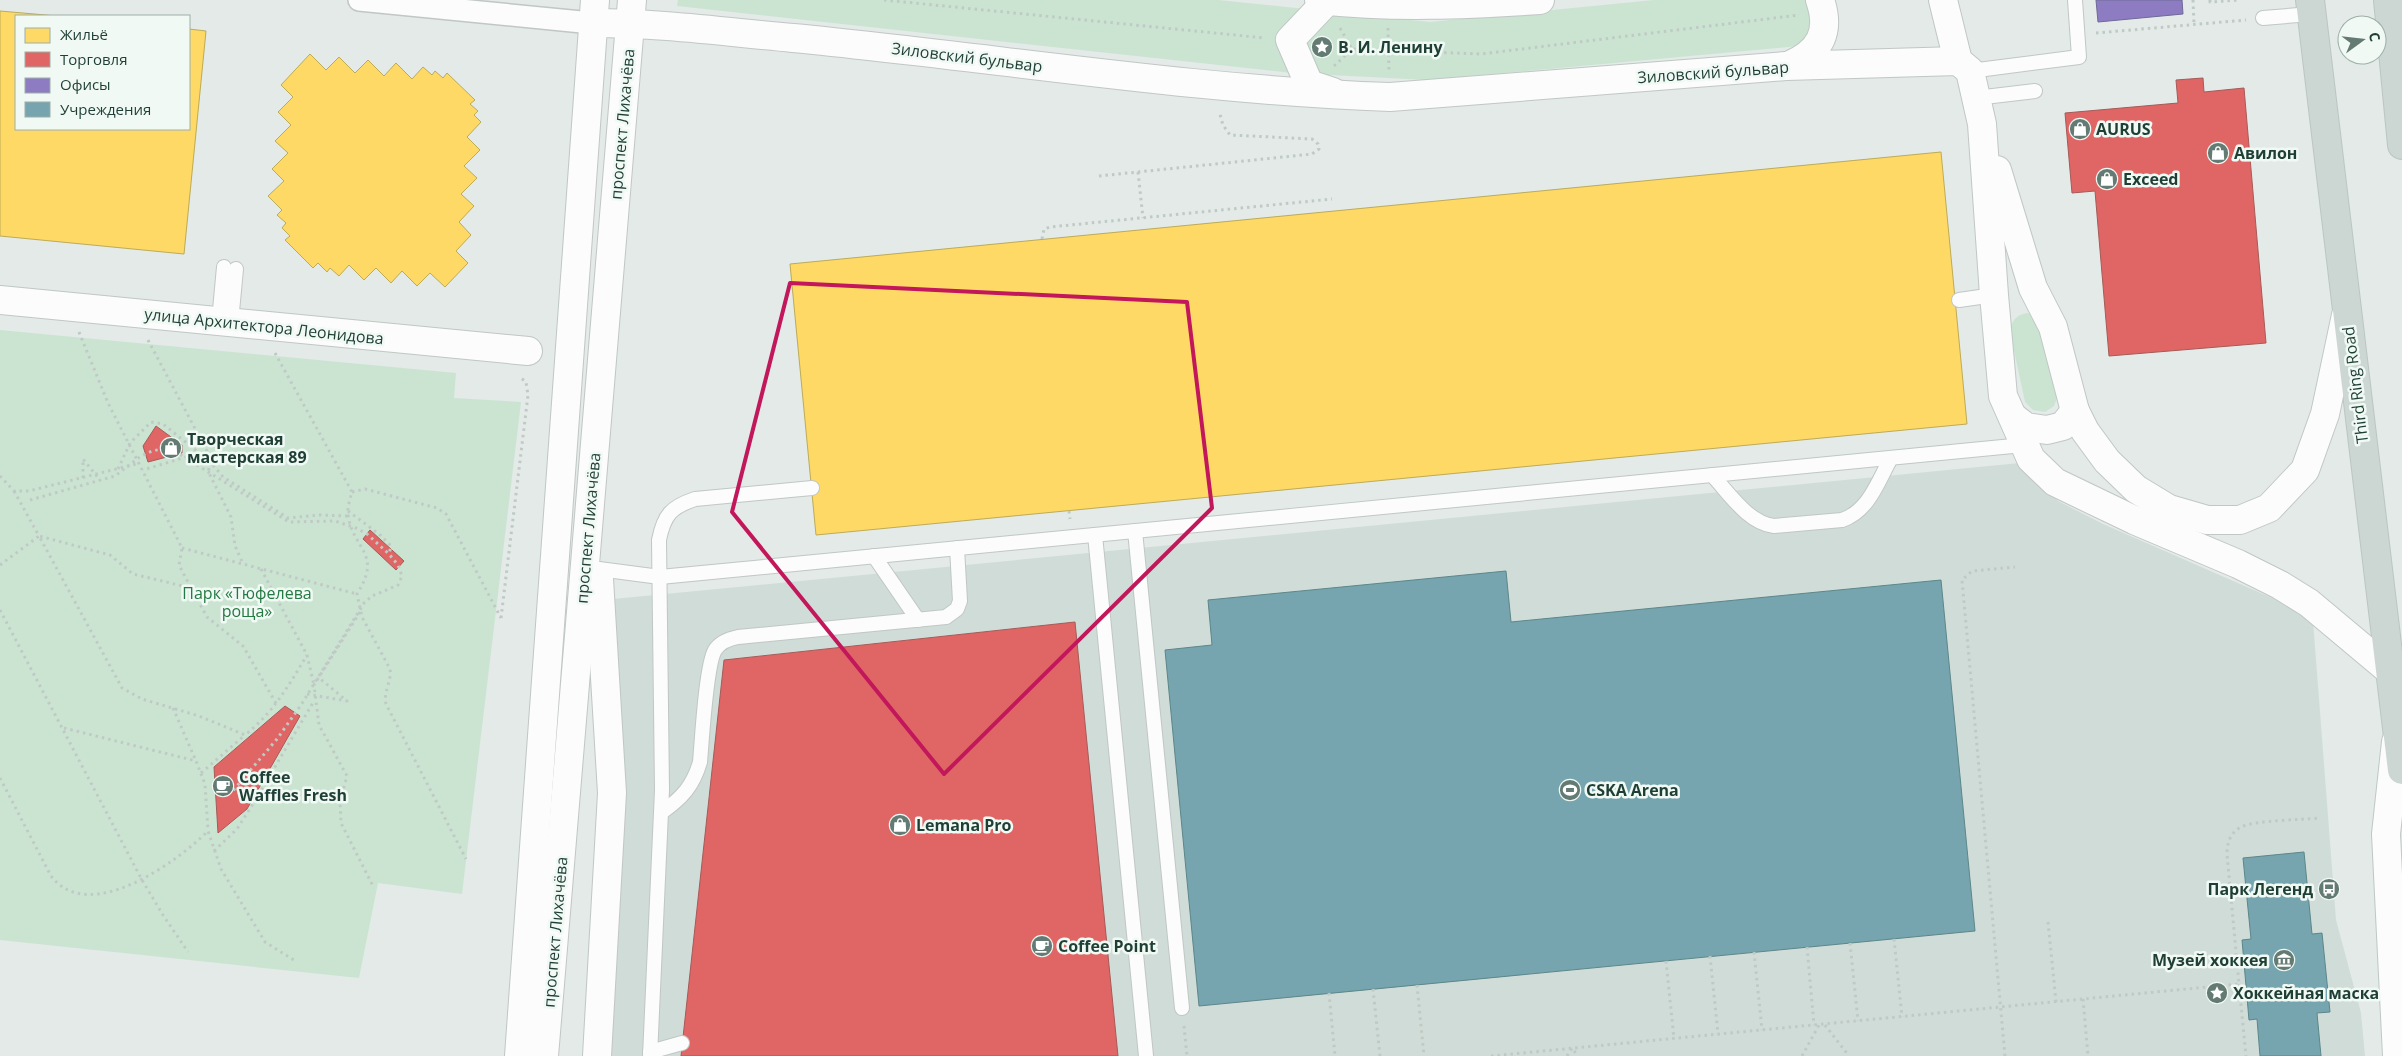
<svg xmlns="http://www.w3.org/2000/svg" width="2402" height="1056" font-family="'Open Sans',sans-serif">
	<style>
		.built { fill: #d0dcd7 }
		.green { fill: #cbe4d2 }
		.homes { fill: #ffd966; stroke: #bcab57 }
		.shops { fill: #e06666; stroke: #a65a57 }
		.offices { fill: #8e7cc3; stroke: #6d6a98 }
		.public { fill: #76a5af; stroke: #5c868a }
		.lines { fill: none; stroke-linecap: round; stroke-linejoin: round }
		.service-casing { stroke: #c0c7c4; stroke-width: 16 }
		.pedestrian-casing { stroke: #c0c7c4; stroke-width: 24 }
		.minor-casing { stroke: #c0c7c4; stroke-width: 30 }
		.secondary-casing { stroke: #bec8c4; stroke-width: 30 }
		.primary-casing { stroke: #bbc6c2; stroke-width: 30 }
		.path { stroke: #c0cac5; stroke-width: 3; stroke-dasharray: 2.5 4; stroke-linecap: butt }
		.service { stroke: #fbfcfb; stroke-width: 14 }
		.pedestrian { stroke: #fbfcfb; stroke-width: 21 }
		.minor { stroke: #fbfcfb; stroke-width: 28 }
		.secondary { stroke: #fbfcfb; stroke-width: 28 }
		.primary { stroke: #ccd6d3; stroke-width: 28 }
		.path-bridge { stroke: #c0cac5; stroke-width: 3; stroke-dasharray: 2.5 4; stroke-linecap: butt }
		.marked { fill: none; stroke: #c2185b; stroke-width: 4; stroke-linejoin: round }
		.labels { text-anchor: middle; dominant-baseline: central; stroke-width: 5; stroke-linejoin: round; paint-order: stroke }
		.poi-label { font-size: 16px; font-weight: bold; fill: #1f3f35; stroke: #f1f9f5; text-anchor: start }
		.street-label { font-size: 16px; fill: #1f3f35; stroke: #f1f9f5 }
		.park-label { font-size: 16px; fill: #257a43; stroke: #f1f9f5 }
	</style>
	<rect width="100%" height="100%" fill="#e3eae7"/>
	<!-- built -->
	<polygon class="built" points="2020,463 2032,477 2058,501 2103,524 2304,612 2313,621 2336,920 2361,1013 2365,1056 603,1056 603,600"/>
	<!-- green -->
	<g class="green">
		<polygon points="678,0 1219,0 1430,22 1654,0 1811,0 1814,29 1799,46 1427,80 1292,73 677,6"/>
		<path d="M 2027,313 L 2037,316 L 2059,393 L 2054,406 L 2045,412 L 2033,410 L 2025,402 L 2010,332 C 2011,321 2016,315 2027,313 Z"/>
		<polygon points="0,330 456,373 454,398 521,402 462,894 378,883 359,978 0,940"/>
	</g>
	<!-- homes -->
	<g class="homes">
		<polygon points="0,11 57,16 16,16 16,129 189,129 189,29 206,31 184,254 0,236"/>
		<polygon points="310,54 326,70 339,57 355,73 368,60 384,76 396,63 412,79 423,67 432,75 435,71 443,78 447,73 475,100 470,104 478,111 474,115 481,122 467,137 480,150 464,166 477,178 461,194 474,206 459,222 471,235 456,251 468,263 445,287 430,273 417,286 402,271 391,283 376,268 364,280 349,265 339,276 330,268 327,272 318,263 313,268 285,240 290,236 282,228 286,223 277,215 282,210 268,196 284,181 272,169 288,153 275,141 291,125 278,112 293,97 281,85"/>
		<polygon points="1941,152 1967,424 816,535 790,264"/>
	</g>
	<!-- shops -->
	<g class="shops">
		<polygon points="2203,78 2204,92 2244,88 2266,343 2109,356 2095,191 2072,193 2065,113 2178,103 2176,80"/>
		<polygon points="156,426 182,445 182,453 148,462 143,446"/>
		<polygon points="370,530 404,561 396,570 363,539"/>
		<polygon points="1075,622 1118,1056 681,1056 724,660"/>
		<polygon points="285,706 300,716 247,809 218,833 214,767"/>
	</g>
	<!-- offices -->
	<polygon class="offices" points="2096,0 2182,0 2183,14 2098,22"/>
	<!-- public -->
	<g class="public">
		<polygon points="1506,571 1511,622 1941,580 1975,931 1199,1006 1165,650 1212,645 1208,600"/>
		<polygon points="2304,852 2312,934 2322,933 2330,1012 2317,1013 2321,1056 2260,1056 2257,1019 2249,1020 2242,940 2251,939 2243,858"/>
	</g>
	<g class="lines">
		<!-- service casing -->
		<g class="service-casing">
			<g id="service">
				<polyline points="2263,18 2311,14"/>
				<polyline points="1970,71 2079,57 2075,0"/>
				<polyline points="1976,98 2035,91"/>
				<polyline points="1959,300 1994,295"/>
				<polyline points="219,321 224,267"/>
				<polyline points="231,322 236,269"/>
				<path d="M 1712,475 C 1729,493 1748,523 1774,526 L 1842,520 C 1869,511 1878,481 1891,458"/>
				<polyline points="1135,531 1182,1008"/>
				<polyline points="1095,535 1146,1056"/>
				<polyline points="874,556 918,620"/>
				<polyline points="599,569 660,577 2023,445"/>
				<path d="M 662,812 C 682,798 693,786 700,762 C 702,740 706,665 715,650 C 720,642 728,639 738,637 L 946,617 L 957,609 L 960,601 L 957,548"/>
				<polyline points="650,1052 682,1043"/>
				<path d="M 650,1056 L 662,790 L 659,540 C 664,515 671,507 695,499 L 812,488"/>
			</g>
		</g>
		<!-- pedestrian casing -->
		<g class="pedestrian-casing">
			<polyline id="pedestrian" points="359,0 592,23"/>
		</g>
		<!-- minor casing -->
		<g class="minor-casing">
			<g id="minor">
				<path d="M 1319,0 C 1393,8 1466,5 1540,0"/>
				<polyline points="1943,0 1958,61"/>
				<polyline points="1327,1 1290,40 1309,84 1333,92"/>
				<path d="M 592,23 C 660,23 726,32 793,38 C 992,57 1190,90 1390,97 L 1786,66 L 1958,61 L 1970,71 L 1982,124 L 1994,295 L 2003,396 L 2031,459 L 2055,482 L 2134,520 L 2238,564 L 2280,585 L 2309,603 L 2389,670"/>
				<path d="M 1790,65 C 1820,52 1831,32 1820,0"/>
				<polyline points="1997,170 2033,288 2053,327 2075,411 2085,431 2107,461 2136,489 2169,509 2207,520 2240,520 2269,508 2305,470 2325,414 2346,315"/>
				<polyline points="0,300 528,351"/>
				<polyline points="2013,417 2026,427 2047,430 2063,426 2075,411"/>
				<polyline points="519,1056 595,0"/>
				<polyline points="544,1056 632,0"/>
				<polyline points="597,1056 612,793 599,579"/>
			</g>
		</g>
		<!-- secondary casing -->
		<g class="secondary-casing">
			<polyline id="secondary" points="2396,742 2386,834 2397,1056"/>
		</g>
		<!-- primary casing -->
		<g class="primary-casing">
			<g id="primary">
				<polyline points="2310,0 2402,770"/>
				<polyline points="2388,0 2402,145"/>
			</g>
		</g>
		<!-- path -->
		<g class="path">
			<polyline points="884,0 1265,38"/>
			<polyline points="2193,0 2194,24"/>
			<polyline points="2210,0 2210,2 2239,0"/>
			<polyline points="1340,28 1352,49"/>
			<polyline points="1388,28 1389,72"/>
			<polyline points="2096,33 2246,20"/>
			<polyline points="1334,66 1352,49 1481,54 1799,15"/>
			<polyline points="1138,172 1143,218"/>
			<polyline points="1099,176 1312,154 1319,149 1318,144 1312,139 1230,135 1223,125 1219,111"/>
			<polyline points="1042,239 1044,229 1050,227 1332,199"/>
			<path d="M 79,332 L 108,403 L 182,548 L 179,565 L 191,588 L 133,574 L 110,555 L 39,536 L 122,688 L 142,699 L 199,716 L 245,735 C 273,713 289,685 307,655"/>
			<polyline points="148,340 208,453 209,473 231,517 235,546 243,564"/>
			<path d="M 275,353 L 352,492 C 350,499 347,508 348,515 C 353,550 383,553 357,594 L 362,617 L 390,669 C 392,681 383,692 386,704 L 466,859"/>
			<polyline points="209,460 223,477 288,518 319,515 348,516"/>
			<polyline points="118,469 130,443 151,422 163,424 208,460 186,457 143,470"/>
			<polyline points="0,476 14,491 29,491 140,463"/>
			<polyline points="83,478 83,459 100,480"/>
			<polyline points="352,492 365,489 437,508 446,514 501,618"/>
			<polyline points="348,511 379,534 391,546 389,554"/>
			<polyline points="1069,511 1070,519"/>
			<polyline points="182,548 357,594"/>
			<polyline points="0,565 39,536 14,491"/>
			<polyline points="261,569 307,655 314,685"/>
			<polyline points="191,588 207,617 243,646 277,705"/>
			<polyline points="0,610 142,880 163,915 188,952"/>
			<polyline points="360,612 314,685 319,725 347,776 340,801 341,823 374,888"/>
			<polyline points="501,618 528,395 526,382 521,378"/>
			<polyline points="307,694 347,701 318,677"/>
			<polyline points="173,708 196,761"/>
			<polyline points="64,728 196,761 205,784 208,831"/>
			<polyline points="201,773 245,735"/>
			<path d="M 0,778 L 51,876 C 89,926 177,862 208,831 L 221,869 L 265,942 L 297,962"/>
			<polyline points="214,851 237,829 253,804 314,701"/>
			<polyline points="2048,922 2056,1002"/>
			<polyline points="1894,939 1902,1017"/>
			<polyline points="1850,943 1858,1021"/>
			<polyline points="1807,947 1814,1025"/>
			<polyline points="1754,952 1762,1030"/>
			<polyline points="1710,956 1718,1034"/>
			<polyline points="1666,961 1674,1039"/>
			<polyline points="2239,984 2246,1056"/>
			<polyline points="1417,985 1424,1056"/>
			<polyline points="1373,989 1380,1056"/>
			<polyline points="1329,993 1335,1056"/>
			<polyline points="2083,999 2088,1056"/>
			<polyline points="1825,1025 1849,1056"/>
			<polyline points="1184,1026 1187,1056"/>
			<path d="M 1491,1056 L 2239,984 L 2227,854 C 2227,843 2230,833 2241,827 C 2255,820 2301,820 2319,818"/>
			<polyline points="1567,1056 1572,1048 1578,1056"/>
			<polyline points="1802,1056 1819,1025"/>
			<polyline points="2005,1056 1962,580 1972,571 2015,567"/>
		</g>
		<!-- service -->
		<use href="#service" class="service"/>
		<!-- pedestrian -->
		<use href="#pedestrian" class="pedestrian"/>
		<!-- minor -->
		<use href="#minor" class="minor"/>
		<!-- secondary -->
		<use href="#secondary" class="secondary"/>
		<!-- primary -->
		<use href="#primary" class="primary"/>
		<!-- path-bridge -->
		<polyline class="path-bridge" points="30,500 115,476 141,456 152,451 162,449 176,452 289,522 335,521 356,528 367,534 389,554 398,565 402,576 398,585 372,596 364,603 301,705 277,739 231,793"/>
	</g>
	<!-- marked area -->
	<path class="marked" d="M 790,283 L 1187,302 L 1212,508 L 944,774 L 732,512 Z"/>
	<!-- icons -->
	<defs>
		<g id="sight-disc" transform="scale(1.125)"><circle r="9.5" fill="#647b73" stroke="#f1f9f5"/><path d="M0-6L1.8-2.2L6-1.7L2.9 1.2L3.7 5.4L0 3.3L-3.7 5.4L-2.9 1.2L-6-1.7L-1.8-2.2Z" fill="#fff"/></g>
		<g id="shop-disc" transform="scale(1.125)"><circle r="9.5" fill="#647b73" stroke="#f1f9f5"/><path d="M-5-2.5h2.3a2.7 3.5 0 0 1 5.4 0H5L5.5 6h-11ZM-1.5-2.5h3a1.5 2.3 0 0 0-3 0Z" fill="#fff"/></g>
		<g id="cafe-disc" transform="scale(1.125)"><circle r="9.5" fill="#647b73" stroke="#f1f9f5"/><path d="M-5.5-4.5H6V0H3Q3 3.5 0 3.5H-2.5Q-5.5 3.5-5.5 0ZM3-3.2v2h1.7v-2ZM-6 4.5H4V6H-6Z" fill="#fff"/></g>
		<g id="stadium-disc" transform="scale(1.125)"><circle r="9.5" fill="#647b73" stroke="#f1f9f5"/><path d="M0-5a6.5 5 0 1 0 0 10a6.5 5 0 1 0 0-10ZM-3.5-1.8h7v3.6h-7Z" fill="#fff"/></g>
		<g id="bus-disc" transform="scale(1.125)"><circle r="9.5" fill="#647b73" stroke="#f1f9f5"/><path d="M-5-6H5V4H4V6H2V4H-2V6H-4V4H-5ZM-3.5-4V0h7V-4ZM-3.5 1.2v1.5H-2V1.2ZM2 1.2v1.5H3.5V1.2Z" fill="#fff"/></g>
		<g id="museum-disc" transform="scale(1.125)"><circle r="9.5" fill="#647b73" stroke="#f1f9f5"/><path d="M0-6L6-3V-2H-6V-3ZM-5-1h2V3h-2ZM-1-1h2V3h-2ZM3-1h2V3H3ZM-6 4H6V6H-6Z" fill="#fff"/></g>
	</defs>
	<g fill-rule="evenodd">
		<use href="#sight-disc" x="1322" y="47"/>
		<use href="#shop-disc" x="2080" y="129"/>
		<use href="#shop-disc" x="2218" y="153"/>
		<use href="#shop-disc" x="2107" y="179"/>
		<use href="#shop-disc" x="171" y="448"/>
		<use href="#cafe-disc" x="223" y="786"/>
		<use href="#stadium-disc" x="1570" y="790"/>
		<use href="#shop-disc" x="900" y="825"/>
		<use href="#bus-disc" x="2329" y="889"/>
		<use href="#cafe-disc" x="1042" y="946"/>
		<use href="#museum-disc" x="2284" y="960"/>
		<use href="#sight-disc" x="2217" y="993"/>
	</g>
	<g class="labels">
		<!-- poi labels -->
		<g class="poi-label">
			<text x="1338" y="47">В. И. Ленину</text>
			<text x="2096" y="129">AURUS</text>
			<text x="2234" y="153">Авилон</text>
			<text x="2123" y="179">Exceed</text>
			<text x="187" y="439">Творческая<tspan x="187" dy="18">мастерская 89</tspan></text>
			<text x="239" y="777">Coffee<tspan x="239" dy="18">Waffles Fresh</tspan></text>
			<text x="1586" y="790">CSKA Arena</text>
			<text x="916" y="825">Lemana Pro</text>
			<text x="2313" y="889" text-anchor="end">Парк Легенд</text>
			<text x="1058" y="946">Coffee Point</text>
			<text x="2268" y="960" text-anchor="end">Музей хоккея</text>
			<text x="2233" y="993">Хоккейная маска</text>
		</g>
		<!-- street labels -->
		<g class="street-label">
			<text transform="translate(967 57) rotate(7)">Зиловский бульвар</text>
			<text transform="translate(1713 72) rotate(-4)">Зиловский бульвар</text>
			<text transform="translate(622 124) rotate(-85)">проспект Лихачёва</text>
			<text transform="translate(264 326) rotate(6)">улица Архитектора Леонидова</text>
			<text transform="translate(2355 385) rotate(-97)">Third Ring Road</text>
			<text transform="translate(588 528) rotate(-85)">проспект Лихачёва</text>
			<text transform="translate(555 932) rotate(-85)">проспект Лихачёва</text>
		</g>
		<!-- park labels -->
		<g class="park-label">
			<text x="247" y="593">Парк «Тюфелева<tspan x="247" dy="18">роща»</tspan></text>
		</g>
	</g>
	<!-- legend -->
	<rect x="15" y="15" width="175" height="115" fill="#f1f9f5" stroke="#9dafa8"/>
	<rect x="25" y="28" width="25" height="15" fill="#ffd966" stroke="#9dafa8"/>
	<text x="60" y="40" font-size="15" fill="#1f3f35">Жильё</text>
	<rect x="25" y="52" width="25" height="15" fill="#e06666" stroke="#9dafa8"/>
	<text x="60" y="65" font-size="15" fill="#1f3f35">Торговля</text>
	<rect x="25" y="78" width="25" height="15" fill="#8e7cc3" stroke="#9dafa8"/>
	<text x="60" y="90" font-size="15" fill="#1f3f35">Офисы</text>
	<rect x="25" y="102" width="25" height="15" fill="#76a5af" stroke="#9dafa8"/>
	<text x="60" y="115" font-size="15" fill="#1f3f35">Учреждения</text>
	<!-- north arrow -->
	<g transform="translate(2362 40) rotate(75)"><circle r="24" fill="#f1f9f5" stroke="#9dafa8"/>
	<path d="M0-4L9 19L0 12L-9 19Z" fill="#647b73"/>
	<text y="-8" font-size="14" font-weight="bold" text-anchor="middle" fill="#1f3f35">С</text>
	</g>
</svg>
